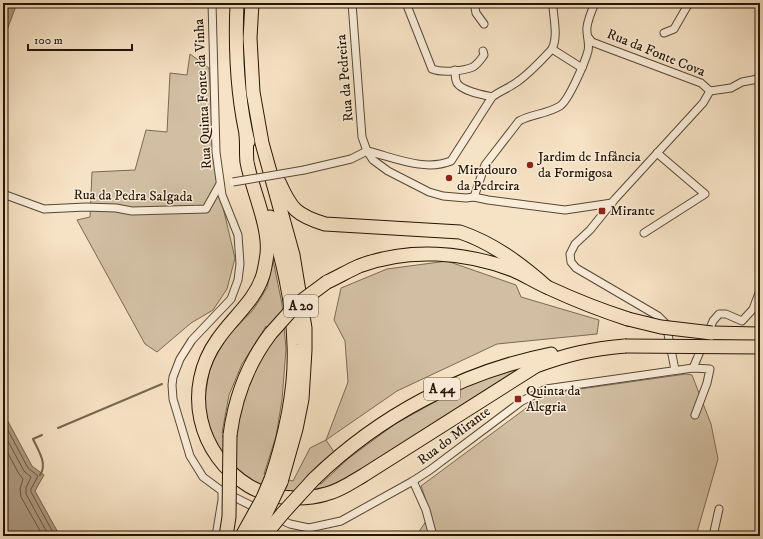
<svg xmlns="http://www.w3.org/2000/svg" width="763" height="539" font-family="'IM FELL DW Pica',serif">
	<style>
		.green { fill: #d2bfa3; stroke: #7b6a53; fill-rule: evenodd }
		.water { fill: #af9c82; stroke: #77664f }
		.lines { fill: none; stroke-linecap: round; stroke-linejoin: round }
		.shore { stroke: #6a5842; stroke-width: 1 }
		.stream { stroke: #77664f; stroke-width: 2 }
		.street-casing { stroke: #584833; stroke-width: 9 }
		.highway-casing { stroke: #241503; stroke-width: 15 }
		.street { stroke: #f9ecd9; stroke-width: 7 }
		.highway { stroke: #f6e2c4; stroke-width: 13 }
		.street-bridge-casing { stroke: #584833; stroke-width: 9; stroke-linecap: butt }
		.highway-bridge-casing { stroke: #241503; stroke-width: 15; stroke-linecap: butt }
		.street-bridge { stroke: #f9ecd9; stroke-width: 7 }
		.highway-bridge { stroke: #f6e2c4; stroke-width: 13 }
		.poi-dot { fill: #8f2418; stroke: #f9ecd9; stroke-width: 1.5 }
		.labels { text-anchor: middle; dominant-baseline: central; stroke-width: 3; stroke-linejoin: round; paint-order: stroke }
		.shield { fill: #f9ecd9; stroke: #645643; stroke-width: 1 }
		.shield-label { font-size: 13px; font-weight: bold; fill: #241503 }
		.street-label { font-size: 14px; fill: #241503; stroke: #f9ecd9 }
		.poi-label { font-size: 14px; fill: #241503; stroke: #f9ecd9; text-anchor: start }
	</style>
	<rect width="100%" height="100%" fill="#f6e2c4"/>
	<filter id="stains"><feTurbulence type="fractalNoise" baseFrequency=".005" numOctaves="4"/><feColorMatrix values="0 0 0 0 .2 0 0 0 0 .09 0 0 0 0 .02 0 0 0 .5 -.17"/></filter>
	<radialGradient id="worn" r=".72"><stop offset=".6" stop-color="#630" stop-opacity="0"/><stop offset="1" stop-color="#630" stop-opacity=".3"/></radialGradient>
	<!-- green -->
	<g class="green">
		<polygon points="190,54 209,68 216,178 235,258 227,289 213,310 191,323 157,352 145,344 77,220 90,217 92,172 135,170 146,130 167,132 170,73 187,75"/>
		<path d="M 273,260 L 282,304 L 286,349 L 282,400 L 276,436 L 264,474 L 293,481 L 310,448 L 326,440 L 348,382 L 345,341 L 334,320 L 341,288 L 387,269 L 447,261 L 516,285 L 521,297 L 599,320 L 597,334 L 497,344 L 397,391 L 326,440 L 334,452 L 310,474 L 321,484 L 349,458 L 395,424 L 442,398 L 478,381 L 521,368 L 343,482 L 320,491 L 288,494 L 257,485 L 243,477 L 219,453 L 210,430 L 203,406 L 210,368 L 218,350 L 229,335 L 253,310 L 267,288 ZM 266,326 L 270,345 L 259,359 L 240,407 L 236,435 L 222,433 L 229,395 L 242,364 Z"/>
		<polygon points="686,374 692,375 711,424 718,459 696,536 416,536 431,514 421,486 533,403 545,396 566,391"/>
	</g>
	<!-- water -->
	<g class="water">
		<polygon points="3,3 17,3 3,41"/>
		<polygon points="3,408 4,414 32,466 44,475 35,491 60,536 3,536"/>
	</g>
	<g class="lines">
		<!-- shore -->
		<g class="shore">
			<polyline points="3,421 28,468 38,476 31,489 31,492 55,536"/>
			<polyline points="3,432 24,471 31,477 26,488 26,494 49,536"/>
			<polyline points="3,444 19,474 23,479 20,489 21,497 43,536"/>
		</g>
		<!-- stream -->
		<g class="stream">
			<polyline points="58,428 162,384"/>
			<path d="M 40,475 C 48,464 38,450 33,439 L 42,435"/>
		</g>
		<!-- street casing -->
		<g class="street-casing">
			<g id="street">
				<polyline points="212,3 216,152 222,195 238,235 240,264 238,280 231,299 192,340 180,359 173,377 172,385 173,399 190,456 203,477 222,491 258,509"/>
				<polyline points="352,3 362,137 367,151 373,160 388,171 429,192 443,196 466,198 474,197 488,200 565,210 612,203"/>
				<path d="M 406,3 L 432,69 C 442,73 464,71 473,67 C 478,64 481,59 484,55 L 483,51"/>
				<polyline points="474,3 476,13 484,24"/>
				<polyline points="664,33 674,29 689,3"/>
				<polyline points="589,38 592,42 605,47 701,83 710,91 731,88 742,82 758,79 760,80"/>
				<polyline points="552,49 582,68"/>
				<path d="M 455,70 C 455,75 455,79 457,83 C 462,91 483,95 492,97"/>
				<path d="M 367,151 C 393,157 424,172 451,161 L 492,97 C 500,91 509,88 517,82 C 530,73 541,61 552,49 C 558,37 554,21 553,7 L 552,3"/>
				<polyline points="304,170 351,159 367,151"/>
				<polyline points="3,194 44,209 86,207 116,208 132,211 206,209 220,184"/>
				<path d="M 474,197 L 485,165 L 519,121 C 532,114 547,114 560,106 C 569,100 585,62 588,51 C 590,43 586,35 587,27 C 588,19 592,10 595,3"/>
				<polyline points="644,233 705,194 657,153"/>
				<polyline points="693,368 713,321 719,314 726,314 742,321 753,309 759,293"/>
				<polyline points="675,370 666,324 658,316 576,268 571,262 570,254 575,244 590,230 615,199 703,103 710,91"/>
				<polyline points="413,481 426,510 433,536"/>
				<polyline points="277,518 290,524 309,528 341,521 413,481 430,470 522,401 546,389 693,368 710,369 707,383 695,415"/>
				<polyline points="216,536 222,500 222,491"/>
				<polyline points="713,536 719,509"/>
			</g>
		</g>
		<!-- highway casing -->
		<g class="highway-casing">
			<g id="highway">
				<path d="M 237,3 C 235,50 237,97 248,142"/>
				<polyline points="252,3 250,38 253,92 262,143 293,255 305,328 305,350 302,399 296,429 281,482"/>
				<path d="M 246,135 C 247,144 246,154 247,162 C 252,190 270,226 267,254 C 266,261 265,268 263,275 C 255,301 233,317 218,339 C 182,389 198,455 249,486 C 271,499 302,501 326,494 C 340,491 352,482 364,475 L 536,366 C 568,354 591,349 625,346"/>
				<path d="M 279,182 C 291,209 296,215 325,224 L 460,232 C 493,243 521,264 547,287"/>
				<path d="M 270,217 C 282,258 293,301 294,345 C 296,389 285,437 271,479"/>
				<path d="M 327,282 C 338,277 348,271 359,266 C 409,247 465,252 513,270 C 525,275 537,283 549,288 C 575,300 600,310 628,319"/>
				<polyline points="712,333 760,334"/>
				<path d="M 230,435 C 235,397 248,363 271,333"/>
				<path d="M 314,479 C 380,415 462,372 551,354"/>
			</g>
		</g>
		<!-- street -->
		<use href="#street" class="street"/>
		<!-- highway -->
		<use href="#highway" class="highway"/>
		<!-- street-bridge casing -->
		<g class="street-bridge-casing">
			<polyline id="street-bridge" points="233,182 304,170"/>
		</g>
		<!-- highway-bridge casing -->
		<g class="highway-bridge-casing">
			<g id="highway-bridge">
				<polyline points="628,319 661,327 712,333"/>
				<polyline points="271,333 296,305 327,282"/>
				<polyline points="625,346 760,347"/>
				<polyline points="226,536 229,517 230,435"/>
				<polyline points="242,536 263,498 271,479"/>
				<polyline points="255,536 281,482"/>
				<polyline points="264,536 283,513 314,479"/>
			</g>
		</g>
		<!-- street-bridge -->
		<use href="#street-bridge" class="street-bridge"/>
		<!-- highway-bridge -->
		<use href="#highway-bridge" class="highway-bridge"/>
	</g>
	<!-- markers -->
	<g class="poi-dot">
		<circle cx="530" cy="165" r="4"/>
		<circle cx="449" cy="178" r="4"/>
		<rect x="598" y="207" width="8" height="8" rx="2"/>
		<rect x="514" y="395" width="8" height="8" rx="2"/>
	</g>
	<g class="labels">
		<!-- shield labels -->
		<g class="shield">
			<rect x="284" y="295" width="34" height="22" rx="3"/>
			<rect x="424" y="378" width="36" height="22" rx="3"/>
		</g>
		<g class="shield-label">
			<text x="301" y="306">A 20</text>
			<text x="442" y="389">A 44</text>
		</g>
		<!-- street labels -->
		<g class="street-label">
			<text transform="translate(656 53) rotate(22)">Rua da Fonte Cova</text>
			<text transform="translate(345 78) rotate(-95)">Rua da Pedreira</text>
			<text transform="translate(203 94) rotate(-93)">Rua Quinta Fonte da Vinha</text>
			<text transform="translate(133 196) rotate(1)">Rua da Pedra Salgada</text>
			<text transform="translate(454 436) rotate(-37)">Rua do Mirante</text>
		</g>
		<!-- poi labels -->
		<g class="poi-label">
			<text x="538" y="157">Jardim de Infância<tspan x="538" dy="16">da Formigosa</tspan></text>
			<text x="457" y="170">Miradouro<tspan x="457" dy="16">da Pedreira</tspan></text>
			<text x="610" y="211">Mirante</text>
			<text x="526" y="391">Quinta da<tspan x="526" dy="16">Alegria</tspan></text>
		</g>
	</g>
	<!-- margin -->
	<rect width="763" height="539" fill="none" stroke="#f6e2c4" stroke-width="16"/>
	<rect x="4" y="4" width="755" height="531" fill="none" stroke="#241503" stroke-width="2"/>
	<rect x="8" y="8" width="747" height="523" fill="none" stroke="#241503"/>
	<!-- scale -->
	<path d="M28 44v6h104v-6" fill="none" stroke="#241503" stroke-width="2"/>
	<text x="34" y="44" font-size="12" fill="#241503" stroke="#f9ecd9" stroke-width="3" paint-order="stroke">100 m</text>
	<rect width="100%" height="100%" filter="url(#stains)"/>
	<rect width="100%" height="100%" fill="url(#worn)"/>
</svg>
